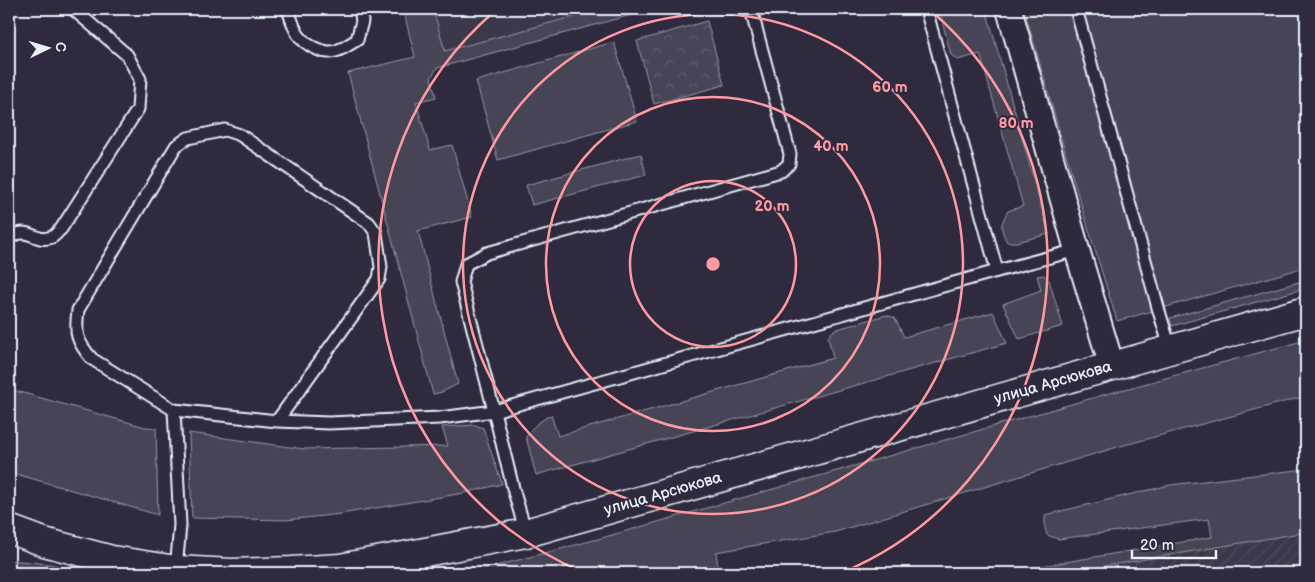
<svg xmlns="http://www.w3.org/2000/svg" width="1315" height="582" font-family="'Balsamiq Sans',sans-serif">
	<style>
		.built { fill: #3b3749 }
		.industrial { fill: url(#industrial-furrows) }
		.grass { fill: #464455; stroke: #979aa6 }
		.forest { fill: url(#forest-firs); stroke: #979aa6 }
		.park { fill: url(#park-crowns); stroke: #979aa6 }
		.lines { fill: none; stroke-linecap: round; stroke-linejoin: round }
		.service-casing { stroke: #e8f1f8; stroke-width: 15 }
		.minor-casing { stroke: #e8f1f8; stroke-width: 28 }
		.tertiary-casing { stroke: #e8f1f8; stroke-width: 31 }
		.service { stroke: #2f2a3d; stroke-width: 11 }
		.minor { stroke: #2f2a3d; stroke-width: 24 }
		.tertiary { stroke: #2f2a3d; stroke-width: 28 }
		.ring { fill: none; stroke: #ff9aa2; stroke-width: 2.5 }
		.labels { text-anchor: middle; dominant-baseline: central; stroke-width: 4; stroke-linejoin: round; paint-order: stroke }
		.street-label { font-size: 16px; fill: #e8f1f8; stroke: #2f2a3d }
		.centre { fill: #ff9aa2; stroke: #2f2a3d; stroke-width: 2.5 }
		.ring-label { font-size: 15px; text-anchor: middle; font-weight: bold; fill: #ff9aa2; stroke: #2f2a3d; stroke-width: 4; stroke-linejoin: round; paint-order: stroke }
	</style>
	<defs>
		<pattern id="industrial-furrows" width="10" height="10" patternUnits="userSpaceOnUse" patternTransform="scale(1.25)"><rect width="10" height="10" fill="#3b3749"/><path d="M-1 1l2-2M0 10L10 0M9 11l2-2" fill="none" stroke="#4e4b5b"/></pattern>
		<pattern id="forest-firs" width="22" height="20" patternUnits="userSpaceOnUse" patternTransform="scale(1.25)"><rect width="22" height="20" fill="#464455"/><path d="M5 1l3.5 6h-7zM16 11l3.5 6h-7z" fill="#615f6e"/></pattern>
		<pattern id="park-crowns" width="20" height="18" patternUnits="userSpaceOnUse" patternTransform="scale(1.25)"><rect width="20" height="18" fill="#464455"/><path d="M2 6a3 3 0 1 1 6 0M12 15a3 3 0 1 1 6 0" fill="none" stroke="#615f6e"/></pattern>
	</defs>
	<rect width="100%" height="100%" fill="#2f2a3d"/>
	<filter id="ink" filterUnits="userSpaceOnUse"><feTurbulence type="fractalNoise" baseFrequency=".02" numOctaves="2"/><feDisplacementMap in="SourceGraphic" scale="10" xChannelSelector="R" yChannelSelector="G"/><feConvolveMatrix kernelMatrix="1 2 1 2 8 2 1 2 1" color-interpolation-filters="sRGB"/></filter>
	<g filter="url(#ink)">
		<!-- built -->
		<polygon class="built" points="433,9 603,9 445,51"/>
		<!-- industrial -->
		<polygon class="industrial" points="1306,532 1306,573 1064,573"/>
		<!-- grass -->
		<g class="grass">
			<polygon points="403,9 433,9 445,51 603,9 653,9 437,68 431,78 436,97 416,102 430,150 452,145 472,217 418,231 458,384 442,392 433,394 348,73 415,57"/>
			<path d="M 939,9 L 986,9 L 1049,234 L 1017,242 L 1007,242 C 1000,228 1000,224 1008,211 L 1023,206 L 980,54 L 958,60 L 951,55 Z"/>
			<polygon points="1024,9 1306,9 1306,267 1117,321 1071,172"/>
			<polygon points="614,42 637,121 498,160 476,81"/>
			<polygon points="641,154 646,175 532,205 526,185"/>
			<polygon points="1044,275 1049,280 1063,326 1019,339 1003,304 1041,290 1037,276"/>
			<polygon points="1306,280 1306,288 1172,326 1170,318"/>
			<path d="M 993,312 L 1007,343 L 536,475 L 526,437 C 532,426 540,421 551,415 L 558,436 L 833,358 L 828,337 L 834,330 L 886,315 L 895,318 L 904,337 Z"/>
			<polygon points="1306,340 1306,396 1121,446 835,532 716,552 719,573 462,573 488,568 598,539 1103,395"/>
			<polygon points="9,389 145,427 156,428 158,515 9,472"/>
			<polygon points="475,425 483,428 502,484 464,493 341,514 286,520 192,518 189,433 304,449 448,446 442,427"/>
			<polygon points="1306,469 1306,532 1064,573 1001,573 1212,537 1209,519 1058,539 1047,535 1045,528 1045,515 1170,485"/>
		</g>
		<!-- forest -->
		<polygon class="forest" points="9,560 50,564 83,573 9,573"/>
		<!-- park -->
		<polygon class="park" points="707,21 724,85 654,104 637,41"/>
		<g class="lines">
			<!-- service casing -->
			<g class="service-casing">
				<g id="service">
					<path d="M 288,9 C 294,28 297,41 317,49 C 325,53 334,53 343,48 C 348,46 352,42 357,40 L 362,21 L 360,9"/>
					<polyline points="1076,9 1159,311 1171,351"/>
					<polyline points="753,17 790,154 789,164 781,171 487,253 466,264 461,282 494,411 997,271 926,9"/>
					<path d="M 9,238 C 29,224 34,244 52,237 C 55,236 58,231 61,229 L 138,109 L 140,79 L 127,55 L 73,9"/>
					<polyline points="997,271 1077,250"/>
					<polyline points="174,410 180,525 176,570"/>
					<path d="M 277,421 L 379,279 L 381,267 L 376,233 L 369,223 L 240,135 L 225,130 L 188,138 L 176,146 L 78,310 C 75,333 76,341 92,359 L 174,410 L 277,421 L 329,423 L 440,418 L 494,411 L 514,492 L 526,533"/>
				</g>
			</g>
			<!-- minor casing -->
			<g class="minor-casing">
				<polyline id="minor" points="1009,9 1077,250 1112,367"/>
			</g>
			<!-- tertiary casing -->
			<g class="tertiary-casing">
				<polyline id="tertiary" points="9,529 44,542 112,560 176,570 232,573 291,571 340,568 526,533 1306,311"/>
			</g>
			<!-- service -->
			<use href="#service" class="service"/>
			<!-- minor -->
			<use href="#minor" class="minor"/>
			<!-- tertiary -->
			<use href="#tertiary" class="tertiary"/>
		</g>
	</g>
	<!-- distance rings -->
	<g class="ring">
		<circle cx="713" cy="264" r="83"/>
		<circle cx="713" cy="264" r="167"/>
		<circle cx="713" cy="264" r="250"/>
		<path d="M585 573A334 334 0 0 1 496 10M930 10A334 334 0 0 1 841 573"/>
	</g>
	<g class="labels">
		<!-- street labels -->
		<g class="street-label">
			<text transform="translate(1053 383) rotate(-16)">улица Арсюкова</text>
			<text transform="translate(663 494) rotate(-16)">улица Арсюкова</text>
		</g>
	</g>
	<circle cx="713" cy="264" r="8" class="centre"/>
	<g class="ring-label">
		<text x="890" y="92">60 m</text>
		<text x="1016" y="128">80 m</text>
		<text x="831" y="151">40 m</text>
		<text x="772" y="211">20 m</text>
	</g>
	<!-- margin -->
	<rect width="1315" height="582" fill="none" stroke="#2f2a3d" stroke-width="30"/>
	<rect x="15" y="15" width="1285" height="552" fill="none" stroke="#e8f1f8" stroke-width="2" filter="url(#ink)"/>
	<!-- north arrow -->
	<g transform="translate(48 48) rotate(85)" stroke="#2f2a3d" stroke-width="4" paint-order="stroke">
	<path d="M0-4L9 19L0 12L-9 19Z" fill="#e8f1f8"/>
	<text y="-8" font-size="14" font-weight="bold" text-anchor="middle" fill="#e8f1f8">С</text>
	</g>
	<!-- scale -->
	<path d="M1132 550v8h84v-8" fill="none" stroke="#e8f1f8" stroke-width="2.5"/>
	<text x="1140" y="550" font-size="15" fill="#e8f1f8" stroke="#2f2a3d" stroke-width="4" paint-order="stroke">20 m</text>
</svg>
